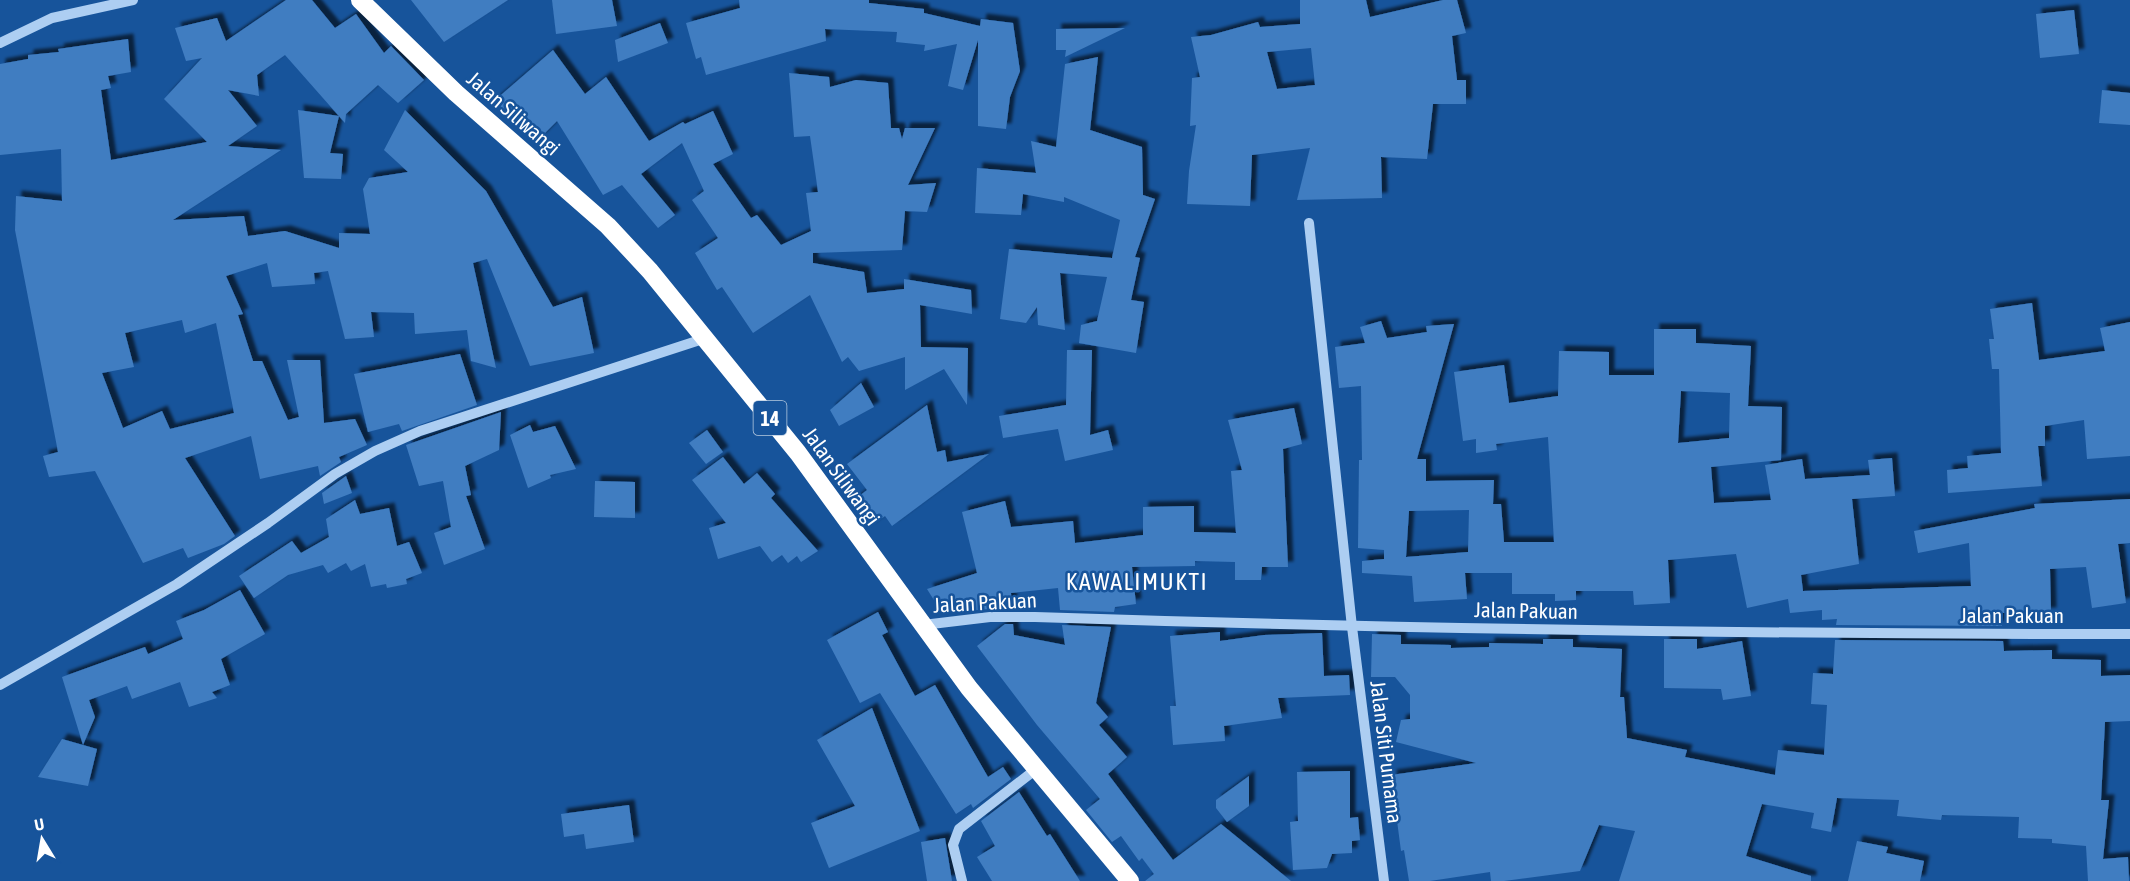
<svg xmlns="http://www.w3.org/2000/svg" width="2130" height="881" font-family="'Asap Condensed',sans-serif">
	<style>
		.building { fill: #407dc1; fill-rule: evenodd; filter: url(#shadow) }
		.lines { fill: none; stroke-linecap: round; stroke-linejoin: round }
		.minor { stroke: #adcef2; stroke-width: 10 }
		.highway { stroke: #fff; stroke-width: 18 }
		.labels { text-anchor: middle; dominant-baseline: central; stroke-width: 5; stroke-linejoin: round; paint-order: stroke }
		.shield { fill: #17549b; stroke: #b9cce1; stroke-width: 1.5 }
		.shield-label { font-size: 20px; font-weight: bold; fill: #fff }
		.street-label { font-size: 21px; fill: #fff; stroke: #17549b }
		.quarter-label { font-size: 24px; letter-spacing: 1.5px; fill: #fff; stroke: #17549b }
	</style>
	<defs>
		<filter id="shadow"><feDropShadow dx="5.5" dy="-5.5" stdDeviation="1.5" flood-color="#0009"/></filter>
	</defs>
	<rect width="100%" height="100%" fill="#17549b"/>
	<!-- building -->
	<g class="building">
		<path d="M 286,0 L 312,0 L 335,28 L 356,14 L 384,53 L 391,46 L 424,80 L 398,103 L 378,85 L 346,114 L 345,123 L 285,55 L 257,75 L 259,96 L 228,90 L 257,126 L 228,146 L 281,150 L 173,220 L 244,216 L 248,236 L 285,231 L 339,248 L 339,233 L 370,234 L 363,189 L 369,178 L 408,172 L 384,150 L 405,110 L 486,191 L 553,307 L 582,297 L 594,353 L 530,366 L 487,259 L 473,263 L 496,368 L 471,361 L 467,330 L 415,334 L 414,313 L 371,312 L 374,337 L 345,339 L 328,271 L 314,273 L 315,284 L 272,287 L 267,263 L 226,276 L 243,314 L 238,315 L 253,361 L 262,361 L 288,420 L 299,417 L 287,360 L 320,360 L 324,423 L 355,419 L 367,445 L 339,457 L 341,462 L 320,476 L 318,466 L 260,479 L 251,436 L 185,458 L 235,536 L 224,544 L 188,558 L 183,548 L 143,563 L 95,471 L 49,477 L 43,456 L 58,452 L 15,230 L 16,196 L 62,201 L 61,149 L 0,155 L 0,64 L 28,59 L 28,55 L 59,52 L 58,49 L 128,39 L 131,72 L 108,76 L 111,88 L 101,90 L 111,160 L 207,142 L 164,99 L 202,58 L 186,61 L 175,28 L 217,18 L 226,41 ZM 182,320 L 185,333 L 216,323 L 234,413 L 170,429 L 162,411 L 123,428 L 102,373 L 134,367 L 125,333 Z"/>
		<polygon points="411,0 508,0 444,42"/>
		<polygon points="552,0 612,0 617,26 556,34"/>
		<polygon points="739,0 869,0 869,3 924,9 924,13 980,26 981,19 1013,23 1020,71 1010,97 1006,129 978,126 978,40 963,90 948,86 957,44 924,51 925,45 896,42 897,32 825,29 826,41 706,75 701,57 696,59 686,23 740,8"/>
		<path d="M 1300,0 L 1366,0 L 1370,17 L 1443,0 L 1457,0 L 1466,33 L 1452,36 L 1457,80 L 1466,80 L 1466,104 L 1433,104 L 1427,159 L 1381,157 L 1382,198 L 1297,200 L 1310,148 L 1252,155 L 1250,206 L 1187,204 L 1189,171 L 1196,125 L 1190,126 L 1192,78 L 1200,77 L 1191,37 L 1211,35 L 1258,22 L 1260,27 L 1300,24 ZM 1311,48 L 1315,85 L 1277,89 L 1267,52 Z"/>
		<polygon points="2074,10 2079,54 2040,58 2036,14"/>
		<polygon points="660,23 668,43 618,62 615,40"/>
		<polygon points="1125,28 1065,57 1066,50 1056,50 1056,29"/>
		<polygon points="553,50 585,94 606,77 649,141 683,122 685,124 713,111 733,154 713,164 751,218 757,215 781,245 811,231 806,193 818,192 810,136 794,137 789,73 829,77 830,87 856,80 888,83 891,128 899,128 902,139 905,128 935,128 908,185 936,183 927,212 905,211 902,250 813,253 813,263 864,272 867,293 904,289 904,279 971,290 972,314 920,305 921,347 968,348 967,405 944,369 905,390 905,357 859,371 848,357 842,362 810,295 753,333 722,287 717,290 695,253 718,238 692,200 704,191 682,143 641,174 675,215 658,228 622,185 603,195 557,121 540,138 494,101"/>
		<polygon points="1098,57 1090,130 1142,147 1143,195 1155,199 1135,257 1140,258 1131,300 1144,302 1136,353 1079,343 1081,325 1097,321 1107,277 1060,273 1065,330 1038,325 1037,307 1026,323 1000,319 1009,249 1112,258 1120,220 1064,197 1064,202 1023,194 1021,215 975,213 977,168 1036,173 1031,141 1056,147 1065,64"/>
		<polygon points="2102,90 2130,93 2130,125 2099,123"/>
		<polygon points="298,110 339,116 330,153 343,154 341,179 304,178"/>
		<polygon points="2032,303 2039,360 2105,351 2100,328 2130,322 2130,456 2087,459 2084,420 2045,426 2045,446 2038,446 2042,486 1948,493 1947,470 1968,468 1967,456 2001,453 1999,369 1992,369 1989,339 1994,339 1990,309"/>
		<path d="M 1381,321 L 1387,338 L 1427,332 L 1426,326 L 1454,324 L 1417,459 L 1426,459 L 1426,481 L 1494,480 L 1493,504 L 1501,504 L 1504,542 L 1554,542 L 1548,437 L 1496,444 L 1497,450 L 1476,453 L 1476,439 L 1463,441 L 1454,372 L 1504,365 L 1509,403 L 1558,396 L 1559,351 L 1609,352 L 1609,375 L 1654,375 L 1654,329 L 1696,329 L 1696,343 L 1751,346 L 1748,406 L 1782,407 L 1781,460 L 1711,467 L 1714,503 L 1771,500 L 1765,465 L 1802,459 L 1805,479 L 1870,475 L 1868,460 L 1892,458 L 1895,496 L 1852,499 L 1859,564 L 1801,575 L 1803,591 L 1971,586 L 1969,543 L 1918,553 L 1914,531 L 2035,508 L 2034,504 L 2130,499 L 2130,543 L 2118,544 L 2126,603 L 2092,608 L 2086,567 L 2050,569 L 2051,613 L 2001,613 L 2002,626 L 1836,625 L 1837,619 L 1822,620 L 1822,610 L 1790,613 L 1788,599 L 1747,608 L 1736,554 L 1668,560 L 1670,603 L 1634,605 L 1633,591 L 1576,591 L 1576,600 L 1555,601 L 1555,594 L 1512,594 L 1512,573 L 1465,573 L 1467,599 L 1414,602 L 1412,576 L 1362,573 L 1362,561 L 1384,559 L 1384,550 L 1358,548 L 1359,460 L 1362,460 L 1361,386 L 1339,388 L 1335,347 L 1365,343 L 1360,327 ZM 1681,391 L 1730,393 L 1729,438 L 1678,443 ZM 1469,510 L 1468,552 L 1406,557 L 1409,511 Z"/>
		<polygon points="1067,350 1092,350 1090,435 1108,430 1113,450 1065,461 1058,429 1003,438 999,416 1066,405"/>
		<polygon points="460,354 477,405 402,431 399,424 368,432 354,374"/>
		<polygon points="861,383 874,407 839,426 830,410"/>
		<polygon points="927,405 937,452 945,450 947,462 989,454 892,526 885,516 869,528 850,503 867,490 847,464"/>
		<polygon points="1294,408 1302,444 1283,449 1288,567 1262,567 1261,580 1235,580 1235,562 1195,561 1195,566 1132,567 1136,604 1115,607 1114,612 1060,610 1058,588 1011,593 1012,607 942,613 927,589 977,573 962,512 1005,501 1011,527 1073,521 1075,543 1143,535 1143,507 1194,506 1194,532 1236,533 1231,471 1242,470 1228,420"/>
		<polygon points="501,412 499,450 465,466 471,495 466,496 485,549 444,565 434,533 451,527 443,481 419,486 406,445"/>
		<polygon points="530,425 533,432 555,426 576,469 550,475 551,478 528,488 510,435"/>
		<polygon points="707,430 723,452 706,464 689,443"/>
		<polygon points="723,457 744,484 757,473 775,494 771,498 818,551 801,562 797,556 788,563 782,555 772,562 760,546 718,559 709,528 726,523 692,480"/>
		<polygon points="346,476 352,493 324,504 322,493"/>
		<polygon points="595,481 635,482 635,518 594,517"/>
		<polygon points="355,500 360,514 389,508 397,546 409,542 422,573 406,579 407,584 387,588 386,584 371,587 365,564 351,571 346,563 328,573 323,565 288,575 254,598 239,576 292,541 301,553 329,537 326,519"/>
		<polygon points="240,590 265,634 221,659 230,685 212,692 217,698 189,707 180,682 132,699 127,686 89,700 95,717 83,745 62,677 145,647 148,654 183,639 176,621 204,610"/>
		<polygon points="878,612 888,632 882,635 915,696 935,685 988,777 1003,767 1011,779 973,808 971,804 956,814 880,693 860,703 827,640"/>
		<polygon points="1005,624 1013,624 1014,635 1065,645 1062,625 1111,627 1096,703 1108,717 1099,725 1127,757 1108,774 1173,860 1221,824 1291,881 1145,881 1154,874 1142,858 1139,861 1121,836 1112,842 1086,810 1100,799 1037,725 977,646"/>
		<polygon points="1220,632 1220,641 1264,635 1322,633 1324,676 1349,675 1350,695 1278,698 1282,718 1224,726 1225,741 1173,745 1170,706 1176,706 1170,636"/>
		<polygon points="1372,634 1401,635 1401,644 1451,645 1451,648 1489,647 1489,643 1543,644 1543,639 1573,639 1573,647 1622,649 1620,697 1624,697 1627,738 1687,750 1685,757 1775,775 1778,750 1824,755 1827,705 1811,704 1813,673 1833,674 1835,640 2003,641 2004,651 2052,650 2052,659 2101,660 2101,676 2130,675 2130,721 2105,722 2101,800 2109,800 2103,859 2128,857 2129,881 2088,881 2086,846 2052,843 2052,839 2018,838 2019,817 1942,815 1941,820 1897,816 1899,800 1837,798 1831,832 1811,828 1814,813 1762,804 1746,856 1811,876 1811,881 1619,881 1635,831 1599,825 1580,871 1504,881 1491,881 1490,872 1430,881 1409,881 1404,850 1401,851 1391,775 1476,763 1396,742 1401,720 1410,719 1410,695 1395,677 1371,677"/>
		<polygon points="1664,639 1697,639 1697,649 1742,641 1751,696 1723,700 1721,689 1664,688"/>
		<polygon points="872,708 920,831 829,868 811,823 855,806 817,740"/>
		<polygon points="62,739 97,749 88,786 38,777"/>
		<polygon points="1350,771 1350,818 1358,817 1360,840 1352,841 1352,853 1332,854 1327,868 1293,870 1290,822 1298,821 1297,772"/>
		<polygon points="1249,776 1249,806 1227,822 1216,808 1216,800"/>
		<polygon points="1019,792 1047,836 1050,834 1080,881 992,881 977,857 995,846 981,821"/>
		<polygon points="629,805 634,842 586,849 584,834 564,837 561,814"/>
		<polygon points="945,838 952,881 927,881 921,842"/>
		<polygon points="1857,841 1888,847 1886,853 1924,861 1920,881 1848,881"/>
	</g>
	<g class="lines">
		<!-- minor -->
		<g class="minor">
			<polyline points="0,43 52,18 133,0"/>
			<polyline points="1309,223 1352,627 1384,881"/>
			<path d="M 923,625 L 990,617 L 1035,617 C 1400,629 1765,634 2130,634"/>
			<polyline points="0,685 177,584 268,523 335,474 375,451 420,431 706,338"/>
			<polyline points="962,881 953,845 959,829 1035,770"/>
		</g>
		<!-- highway -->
		<polyline class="highway" points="360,0 456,93 608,226 650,271 798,453 969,688 1130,881"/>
	</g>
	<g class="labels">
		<!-- shield labels -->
		<rect class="shield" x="753.5" y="401" width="33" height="34" rx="4.5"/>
		<g class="shield-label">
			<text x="770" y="418">14</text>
		</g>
		<!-- street labels -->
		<g class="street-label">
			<text transform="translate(514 113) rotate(41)">Jalan Siliwangi</text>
			<text transform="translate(842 476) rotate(54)">Jalan Siliwangi</text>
			<text transform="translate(985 602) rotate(-3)">Jalan Pakuan</text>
			<text transform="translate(1526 610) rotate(1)">Jalan Pakuan</text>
			<text x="2012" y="615">Jalan Pakuan</text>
			<text transform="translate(1387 752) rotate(83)">Jalan Siti Purnama</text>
		</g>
		<!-- quarter labels -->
		<g class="quarter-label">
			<text x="1137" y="581">KAWALIMUKTI</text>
		</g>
	</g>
	<!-- north arrow -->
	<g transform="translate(42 839) rotate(349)" stroke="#17549b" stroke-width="4.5" paint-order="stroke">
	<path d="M0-4.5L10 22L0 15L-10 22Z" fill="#ffffff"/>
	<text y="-9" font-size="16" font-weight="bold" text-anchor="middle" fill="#ffffff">U</text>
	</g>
</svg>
